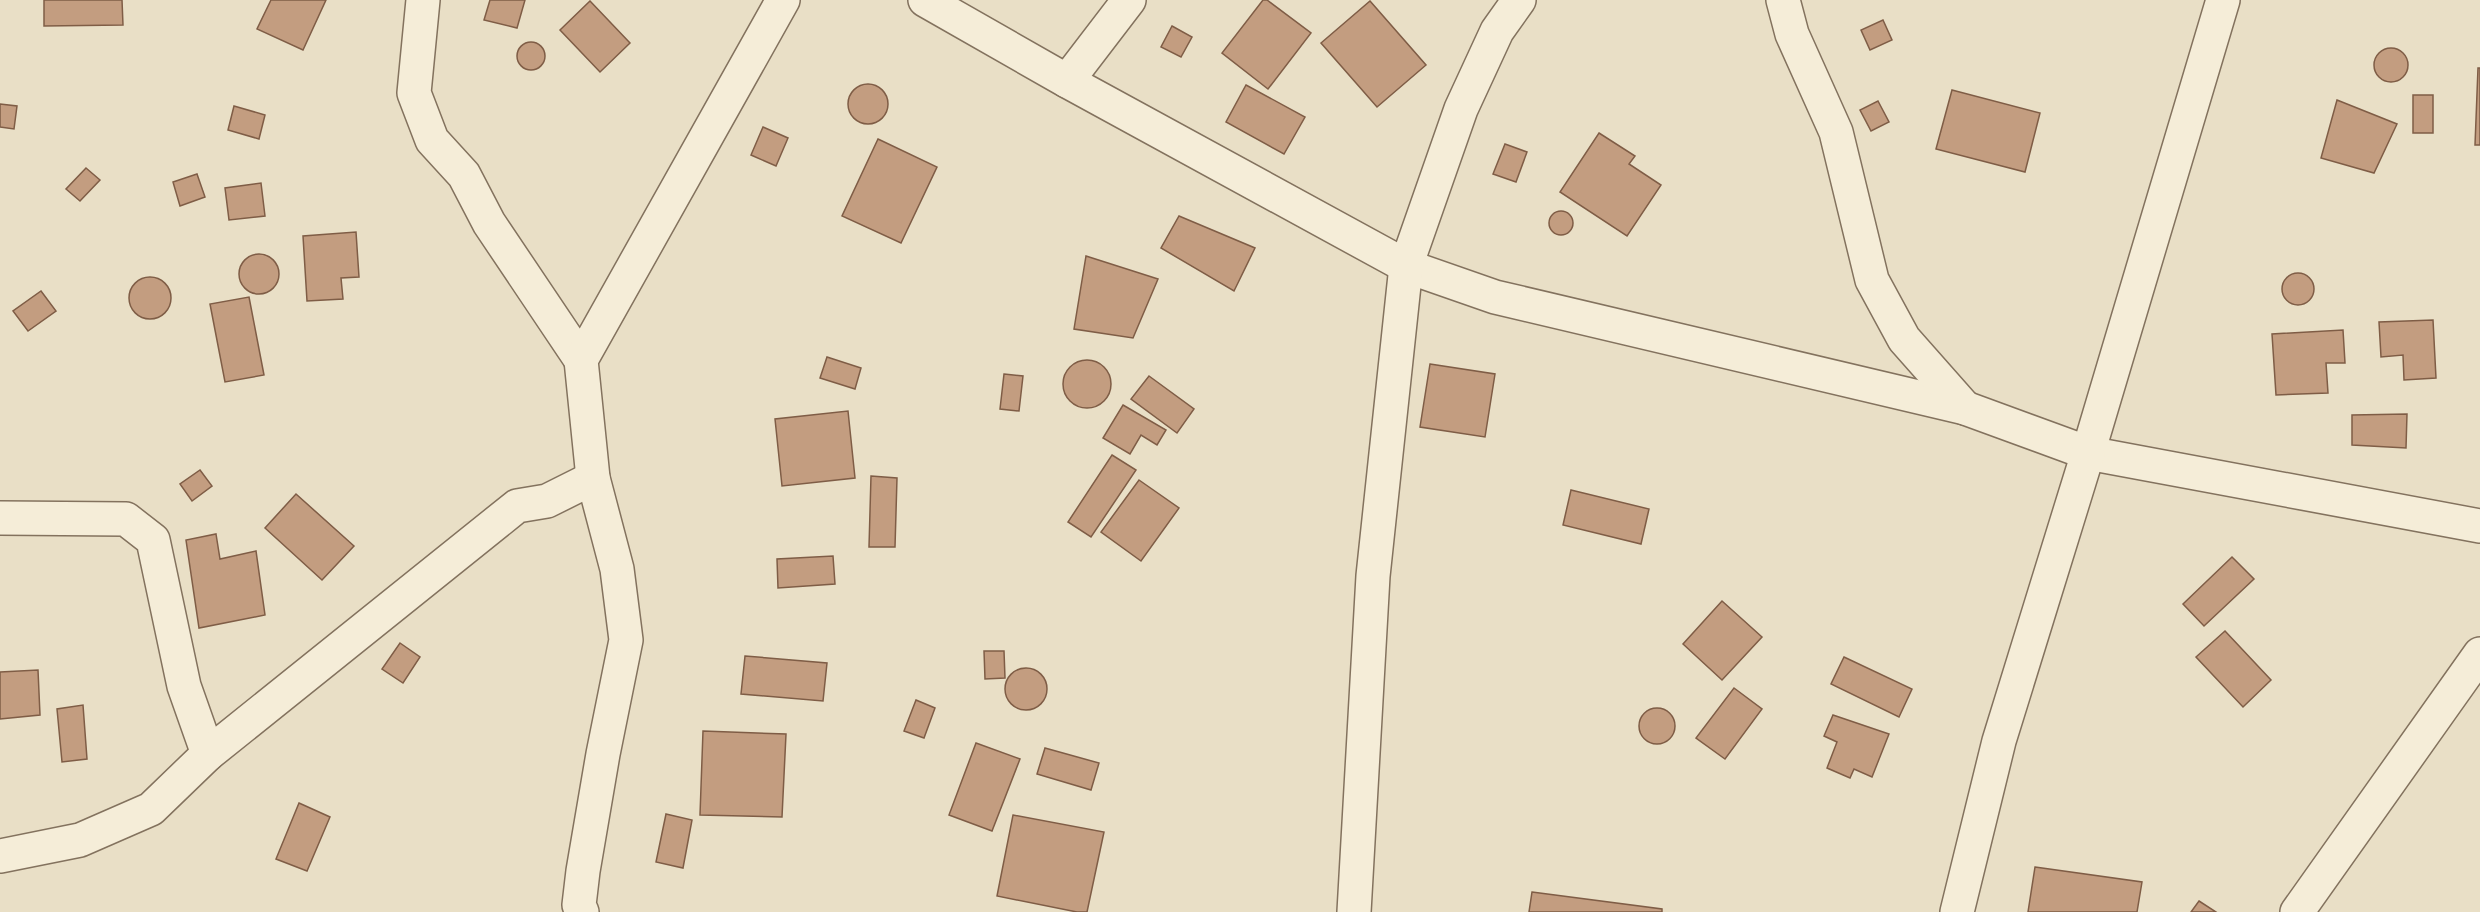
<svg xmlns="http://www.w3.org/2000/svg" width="2480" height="912" font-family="'Noto Serif',serif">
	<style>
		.building { fill: #c39d80; stroke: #7f5d46; stroke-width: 1.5 }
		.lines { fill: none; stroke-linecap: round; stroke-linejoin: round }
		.minor-casing { stroke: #83725e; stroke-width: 36 }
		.tertiary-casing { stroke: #83725e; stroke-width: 36 }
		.minor { stroke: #f5edd8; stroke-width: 33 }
		.tertiary { stroke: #f5edd8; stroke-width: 33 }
	</style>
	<rect width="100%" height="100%" fill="#e9dfc6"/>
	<!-- building -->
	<g class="building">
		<polygon points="44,0 122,0 123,25 44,26"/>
		<polygon points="271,0 326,0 303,50 257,29"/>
		<polygon points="490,0 525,0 517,28 484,20"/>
		<polygon points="1263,0 1267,0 1311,33 1268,89 1222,53"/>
		<polygon points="590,1 630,43 600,72 560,30"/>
		<polygon points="1370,1 1426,65 1377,107 1321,43"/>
		<polygon points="1883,20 1892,40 1870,50 1861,30"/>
		<polygon points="1172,26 1192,37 1181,57 1161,47"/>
		<circle cx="531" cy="56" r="14"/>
		<circle cx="2391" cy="65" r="17"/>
		<polygon points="2478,68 2480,68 2480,145 2475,145"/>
		<circle cx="868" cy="104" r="20"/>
		<polygon points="1246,85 1305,117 1284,154 1226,122"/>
		<polygon points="1952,90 2040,113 2025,172 1936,149"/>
		<rect x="2413" y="95" width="20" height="38"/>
		<polygon points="2337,100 2397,124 2374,173 2321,158"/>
		<polygon points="1878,101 1889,122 1871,131 1860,110"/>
		<polygon points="0,104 17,106 14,129 0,127"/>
		<polygon points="234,106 265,115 259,139 228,130"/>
		<polygon points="763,127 788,138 776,166 751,155"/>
		<polygon points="1599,133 1635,156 1629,164 1661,185 1627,236 1560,192"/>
		<polygon points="878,139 937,167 901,243 842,216"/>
		<polygon points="1505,144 1527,152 1516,182 1493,174"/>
		<polygon points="86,168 100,180 80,201 66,189"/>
		<polygon points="197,174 205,197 180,206 173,182"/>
		<polygon points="261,183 265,216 229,220 225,188"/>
		<circle cx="1561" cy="223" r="12"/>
		<polygon points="1179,216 1255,248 1234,291 1161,248"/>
		<polygon points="356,232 359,277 341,278 343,299 307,301 303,236"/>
		<circle cx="259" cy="274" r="20"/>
		<polygon points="1086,256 1158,279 1133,338 1074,329"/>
		<circle cx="2298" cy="289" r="16"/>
		<circle cx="150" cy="298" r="21"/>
		<polygon points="41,291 56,311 28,331 13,311"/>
		<polygon points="249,297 264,375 225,382 210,304"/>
		<polygon points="2433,320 2436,378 2404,380 2403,355 2381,357 2379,322"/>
		<polygon points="2343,330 2345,363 2326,363 2328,393 2276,395 2272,334"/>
		<polygon points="827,357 861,368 855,389 820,378"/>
		<circle cx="1087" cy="384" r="24"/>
		<polygon points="1430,364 1495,374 1485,437 1420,427"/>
		<polygon points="1004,374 1023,376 1019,411 1000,409"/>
		<polygon points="1149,376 1194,409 1177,433 1131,399"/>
		<polygon points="1123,405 1166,430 1157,445 1141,435 1130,454 1103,438"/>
		<polygon points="848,411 855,478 782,486 775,419"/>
		<polygon points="2407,414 2406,448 2352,445 2352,415"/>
		<polygon points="1112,455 1136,470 1091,537 1068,522"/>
		<polygon points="200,470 212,486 192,501 180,484"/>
		<polygon points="871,476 897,478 895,547 869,547"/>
		<polygon points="1139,480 1179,508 1141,561 1101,532"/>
		<polygon points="1571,490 1649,509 1641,544 1563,525"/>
		<polygon points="296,494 354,546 322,580 265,528"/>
		<polygon points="216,534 220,559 256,551 265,615 199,628 186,540"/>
		<polygon points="833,556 835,584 778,588 777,559"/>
		<polygon points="2232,557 2254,579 2204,626 2183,604"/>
		<polygon points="1722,601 1762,637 1722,680 1683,644"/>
		<polygon points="2225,631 2271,680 2243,707 2196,657"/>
		<polygon points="400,643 420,657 403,683 382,669"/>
		<polygon points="984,651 1004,651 1005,678 985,679"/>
		<polygon points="745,656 827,663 823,701 741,694"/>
		<polygon points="1844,657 1912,689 1899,717 1831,684"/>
		<circle cx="1026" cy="689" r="21"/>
		<polygon points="38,670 40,715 0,719 0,672"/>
		<polygon points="1734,688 1762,709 1725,759 1696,738"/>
		<polygon points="916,700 935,708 924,738 904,731"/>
		<polygon points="83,705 87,759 62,762 57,709"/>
		<circle cx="1657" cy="726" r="18"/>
		<polygon points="1833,715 1889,734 1872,777 1854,769 1850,778 1827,768 1837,742 1824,736"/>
		<polygon points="703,731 786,734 782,817 700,815"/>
		<polygon points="976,743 1020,759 992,831 949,815"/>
		<polygon points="1045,748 1099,763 1091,790 1037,774"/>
		<polygon points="299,803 330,817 307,871 276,859"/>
		<polygon points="666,814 692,820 683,868 656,862"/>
		<polygon points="1013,815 1104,832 1087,912 1077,912 997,896"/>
		<polygon points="2035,867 2142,882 2137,912 2028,912"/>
		<polygon points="1532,892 1662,909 1662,912 1529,912"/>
		<polygon points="2199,901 2216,912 2191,912"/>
	</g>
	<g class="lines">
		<!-- minor casing -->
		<g class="minor-casing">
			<g id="minor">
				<polyline points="423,0 414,93 432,140 464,175 489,223 581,360"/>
				<polyline points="925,0 1067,81 1406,266 1495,297 1965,408 2088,453 2480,526"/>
				<polyline points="1783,0 1792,34 1836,132 1872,280 1904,339 1965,408"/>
				<polyline points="1067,81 1129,0"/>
				<polyline points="0,518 126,519 153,540 184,686 208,754"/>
				<polyline points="0,856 80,840 151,809 208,754 517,506 547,501 593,478"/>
				<polyline points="582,912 579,905 583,871 603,754 626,640 617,569 593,478 581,360 783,0"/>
				<polyline points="1354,912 1373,576 1406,266 1461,109 1497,31 1519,0"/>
				<polyline points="2297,912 2480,654"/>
			</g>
		</g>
		<!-- tertiary casing -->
		<g class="tertiary-casing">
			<polyline id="tertiary" points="1957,912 1999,741 2088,453 2223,0"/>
		</g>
		<!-- minor -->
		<use href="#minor" class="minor"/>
		<!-- tertiary -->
		<use href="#tertiary" class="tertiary"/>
	</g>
</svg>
